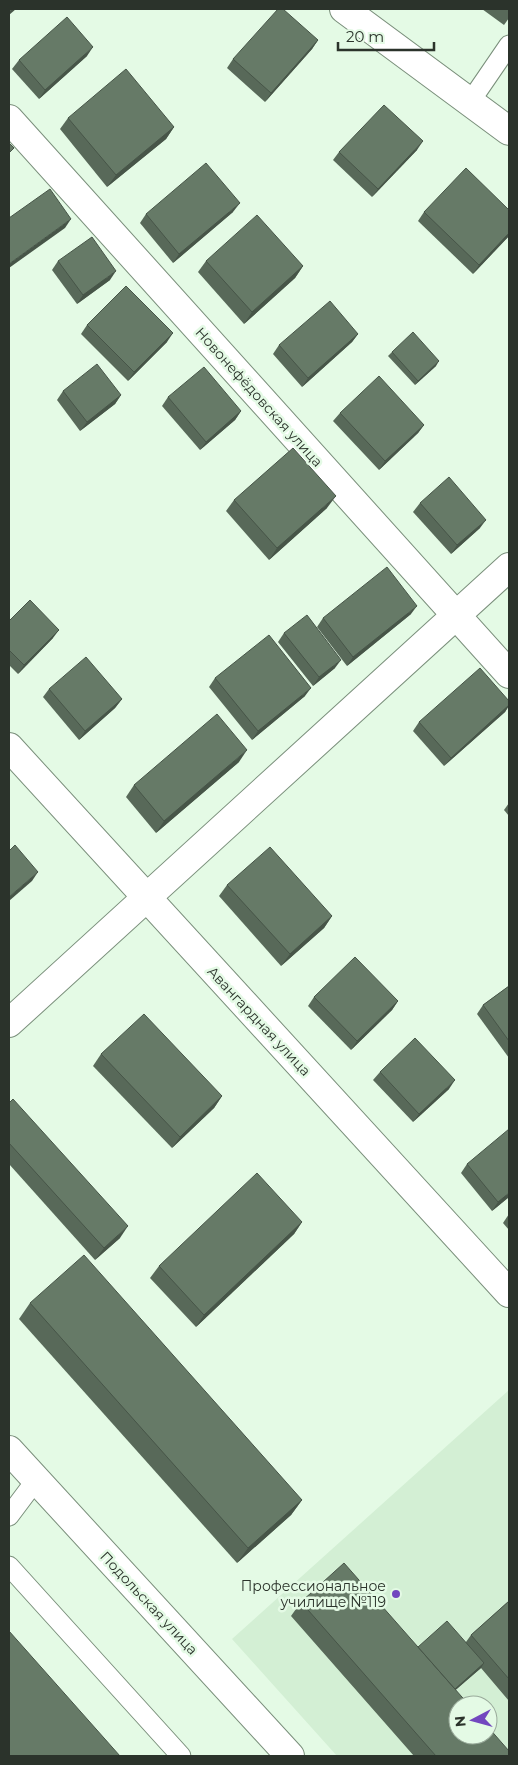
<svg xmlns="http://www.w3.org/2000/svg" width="518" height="1765" font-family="Montserrat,sans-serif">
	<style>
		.built { fill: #d3efd4; fill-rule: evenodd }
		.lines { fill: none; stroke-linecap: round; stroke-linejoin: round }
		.lane-casing { stroke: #7a8f7b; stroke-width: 21 }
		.street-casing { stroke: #7a8f7b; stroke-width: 30 }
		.lane { stroke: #fff; stroke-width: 19 }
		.street { stroke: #fff; stroke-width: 28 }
		.wall { fill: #586959 }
		.shaded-wall { fill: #475548 }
		.building { fill: #667a67; stroke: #475548 }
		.poi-dot { fill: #7247bf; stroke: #e4fae5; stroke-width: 2 }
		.labels { text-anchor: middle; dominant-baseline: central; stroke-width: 5; stroke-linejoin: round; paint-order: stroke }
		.street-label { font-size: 14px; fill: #2b332b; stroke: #e4fae5 }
		.poi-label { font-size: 14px; fill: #2b332b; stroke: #e4fae5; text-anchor: end }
	</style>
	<rect width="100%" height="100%" fill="#e4fae5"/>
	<!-- built -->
	<path class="built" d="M 509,1390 L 509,1756 L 337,1756 L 232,1639 ZM 458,1705 L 488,1705 L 488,1735 L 458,1735 Z"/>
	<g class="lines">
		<!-- lane casing -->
		<g class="lane-casing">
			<g id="lane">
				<polyline points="470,102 509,45"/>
				<polyline points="9,1516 36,1480"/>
				<polyline points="9,1566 181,1756"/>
			</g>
		</g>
		<!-- street casing -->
		<g class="street-casing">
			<g id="street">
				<polyline points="344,9 509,131"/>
				<polyline points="9,119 509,674"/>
				<polyline points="9,747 509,1293"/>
				<polyline points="9,1023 509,567"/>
				<polyline points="9,1450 290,1756"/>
			</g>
		</g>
		<!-- lane -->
		<use href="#lane" class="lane"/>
		<!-- street -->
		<use href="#street" class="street"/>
	</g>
	<!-- wall -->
	<g class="wall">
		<polygon points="482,9 509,9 509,18 504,25"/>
		<polygon points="318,40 312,49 265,102 227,68 233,59"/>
		<polygon points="87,56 39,99 12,69 19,60"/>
		<polygon points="68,118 174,127 166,139 107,187 60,129"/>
		<polygon points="417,150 372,197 333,160 339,152"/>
		<polygon points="233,212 173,263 140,223 146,214"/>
		<polygon points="424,212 509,236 473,274 418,221"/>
		<polygon points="58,261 110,280 77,304 52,270"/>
		<polygon points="206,261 303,266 295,278 244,324 198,272"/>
		<polygon points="87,325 167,342 128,381 81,334"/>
		<polygon points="358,334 352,342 302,387 273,354 279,345"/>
		<polygon points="392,352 436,366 415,385 388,356"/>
		<polygon points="63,391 121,395 115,404 80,431 57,400"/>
		<polygon points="168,397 241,411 235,420 200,450 162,406"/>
		<polygon points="340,413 424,425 418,433 379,470 333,421"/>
		<polygon points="234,500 327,508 269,560 226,511"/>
		<polygon points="420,503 480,528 451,554 413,512"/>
		<polygon points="411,614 347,666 317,627 323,618"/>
		<polygon points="9,621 53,638 18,674 9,665"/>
		<polygon points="284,633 335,668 313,686 278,642"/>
		<polygon points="215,678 305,696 252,740 209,687"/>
		<polygon points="49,689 122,699 115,708 79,740 43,697"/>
		<polygon points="509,701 509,706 505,712 444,766 413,731 419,722"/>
		<polygon points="239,762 156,833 126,797 134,785"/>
		<polygon points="509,803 509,816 504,810"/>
		<polygon points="227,885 332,916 324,928 281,966 219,896"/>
		<polygon points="509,986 509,1058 477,1014 483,1005"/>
		<polygon points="314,997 398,1001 392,1010 351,1050 308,1006"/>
		<polygon points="101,1054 222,1096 214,1108 172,1148 93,1066"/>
		<polygon points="380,1072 449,1089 413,1122 373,1080"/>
		<polygon points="9,1103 120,1238 95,1260 9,1164"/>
		<polygon points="467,1164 509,1197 492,1211 461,1173"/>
		<polygon points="509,1214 509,1230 503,1223"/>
		<polygon points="302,1222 294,1234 196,1327 150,1278 159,1266"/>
		<polygon points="30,1303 302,1500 291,1515 237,1563 19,1319"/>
		<polygon points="509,1601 509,1701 481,1668 455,1690 509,1756 414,1756 291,1616 301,1602 418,1647 466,1642 471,1635"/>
	</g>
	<!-- shaded-wall -->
	<g class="shaded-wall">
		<polygon points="12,9 16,9 9,15 9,11"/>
		<polygon points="318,40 312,49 265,102 271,93"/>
		<polygon points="93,47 87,56 39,99 45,90"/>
		<polygon points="174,127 166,139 107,187 116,175"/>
		<polygon points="423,141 417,150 372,197 378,189"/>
		<polygon points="240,203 233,212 173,263 179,254"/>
		<polygon points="71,219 65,228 9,268 9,264"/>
		<polygon points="509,233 509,236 473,274 479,265"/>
		<polygon points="303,266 295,278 244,324 252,312"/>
		<polygon points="116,271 110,280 77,304 83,295"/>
		<polygon points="173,333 167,342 128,381 134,372"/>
		<polygon points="358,334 352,342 302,387 308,378"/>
		<polygon points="439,361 436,366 415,385 418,381"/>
		<polygon points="121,395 115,404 80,431 87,422"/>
		<polygon points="241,411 235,420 200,450 206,442"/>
		<polygon points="424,425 418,433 379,470 385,461"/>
		<polygon points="336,496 327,508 269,560 277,548"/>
		<polygon points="486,520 480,528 451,554 457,545"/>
		<polygon points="417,606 411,614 347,666 353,657"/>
		<polygon points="59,630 53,638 18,674 24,665"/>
		<polygon points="341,660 335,668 313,686 319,677"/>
		<polygon points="311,688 305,696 252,740 258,731"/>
		<polygon points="122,699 115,708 79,740 85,731"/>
		<polygon points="509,705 505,712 444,766 451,758"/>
		<polygon points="247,750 239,762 156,833 164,821"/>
		<polygon points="38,872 32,881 9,901 9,897"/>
		<polygon points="332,916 324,928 281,966 290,954"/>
		<polygon points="398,1001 392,1010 351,1050 357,1041"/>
		<polygon points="455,1080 449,1089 413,1122 419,1114"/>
		<polygon points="222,1096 214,1108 172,1148 180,1137"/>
		<polygon points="509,1193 509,1197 492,1211 498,1202"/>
		<polygon points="302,1222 294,1234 196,1327 204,1315"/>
		<polygon points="128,1226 120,1238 95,1260 104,1248"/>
		<polygon points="302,1500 291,1515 237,1563 248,1548"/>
		<polygon points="484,1663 481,1668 443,1701 446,1696"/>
	</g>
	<!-- building -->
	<g class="building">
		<polygon points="278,9 283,9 318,40 271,93 233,59"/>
		<polygon points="67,17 93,47 45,90 19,60"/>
		<polygon points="126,69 174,127 116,175 68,118"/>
		<polygon points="384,105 423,141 378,189 339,152"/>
		<polygon points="9,143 14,148 9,153"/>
		<polygon points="206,163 240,203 179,254 146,214"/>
		<polygon points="466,168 509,210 509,233 479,265 424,212"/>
		<polygon points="50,189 71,219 9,264 9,218"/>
		<polygon points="257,215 303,266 252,312 206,261"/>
		<polygon points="92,237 116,271 83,295 58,261"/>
		<polygon points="126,286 173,333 134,372 87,325"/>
		<polygon points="330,301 358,334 308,378 279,345"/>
		<polygon points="413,332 439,361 418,381 392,352"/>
		<polygon points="97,364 121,395 87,422 63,391"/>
		<polygon points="204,367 241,411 206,442 168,397"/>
		<polygon points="379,376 424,425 385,461 340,413"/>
		<polygon points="293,448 336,496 277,548 234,500"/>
		<polygon points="449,477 486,520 457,545 420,503"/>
		<polygon points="387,567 417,606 353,657 323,618"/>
		<polygon points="30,600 59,630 24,665 9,650 9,621"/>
		<polygon points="307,615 341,660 319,677 284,633"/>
		<polygon points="269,635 311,688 258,731 215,678"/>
		<polygon points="86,657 122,699 85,731 49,689"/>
		<polygon points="480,668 509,701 509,705 451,758 419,722"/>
		<polygon points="217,714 247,750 164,821 134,785"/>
		<polygon points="15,845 38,872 9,897 9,851"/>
		<polygon points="270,847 332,916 290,954 227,885"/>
		<polygon points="355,957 398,1001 357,1041 314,997"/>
		<polygon points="509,986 509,1041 483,1005"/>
		<polygon points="144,1014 222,1096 180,1137 101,1054"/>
		<polygon points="415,1038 455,1080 419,1114 380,1072"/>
		<polygon points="13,1099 128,1226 104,1248 9,1143 9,1103"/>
		<polygon points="509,1129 509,1193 498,1202 467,1164"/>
		<polygon points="257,1173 302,1222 204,1315 159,1266"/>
		<polygon points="84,1255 302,1500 248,1548 30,1303"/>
		<polygon points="344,1563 469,1705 458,1705 458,1735 488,1735 488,1727 509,1751 509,1756 436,1756 301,1602"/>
		<polygon points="509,1601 509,1679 471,1635"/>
		<polygon points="447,1621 484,1663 455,1689 418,1647"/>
		<polygon points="9,1631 120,1756 9,1756"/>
	</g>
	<!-- markers -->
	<circle class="poi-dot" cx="396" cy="1594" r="5"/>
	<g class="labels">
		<!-- street labels -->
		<g class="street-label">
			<text transform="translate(259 397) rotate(48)">Новонефёдовская улица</text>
			<text transform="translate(259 1021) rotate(47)">Авангардная улица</text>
			<text transform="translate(149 1603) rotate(47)">Подольская улица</text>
		</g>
		<!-- poi labels -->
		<g class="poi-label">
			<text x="386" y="1586">Профессиональное<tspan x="386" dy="16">училище №119</tspan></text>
		</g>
	</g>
	<!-- border -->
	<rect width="518" height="1765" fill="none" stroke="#2b332b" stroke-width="20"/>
	<!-- north arrow -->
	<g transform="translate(473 1720) rotate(264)"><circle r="24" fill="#e4fae5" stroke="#9aaa9b"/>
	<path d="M0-4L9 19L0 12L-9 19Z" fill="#7247bf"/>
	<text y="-8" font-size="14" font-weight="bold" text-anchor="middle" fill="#2b332b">N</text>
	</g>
	<!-- scale -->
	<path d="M338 42v8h96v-8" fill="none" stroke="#2b332b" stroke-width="2.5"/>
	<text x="346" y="42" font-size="15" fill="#2b332b" stroke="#e4fae5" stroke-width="4" paint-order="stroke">20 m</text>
</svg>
